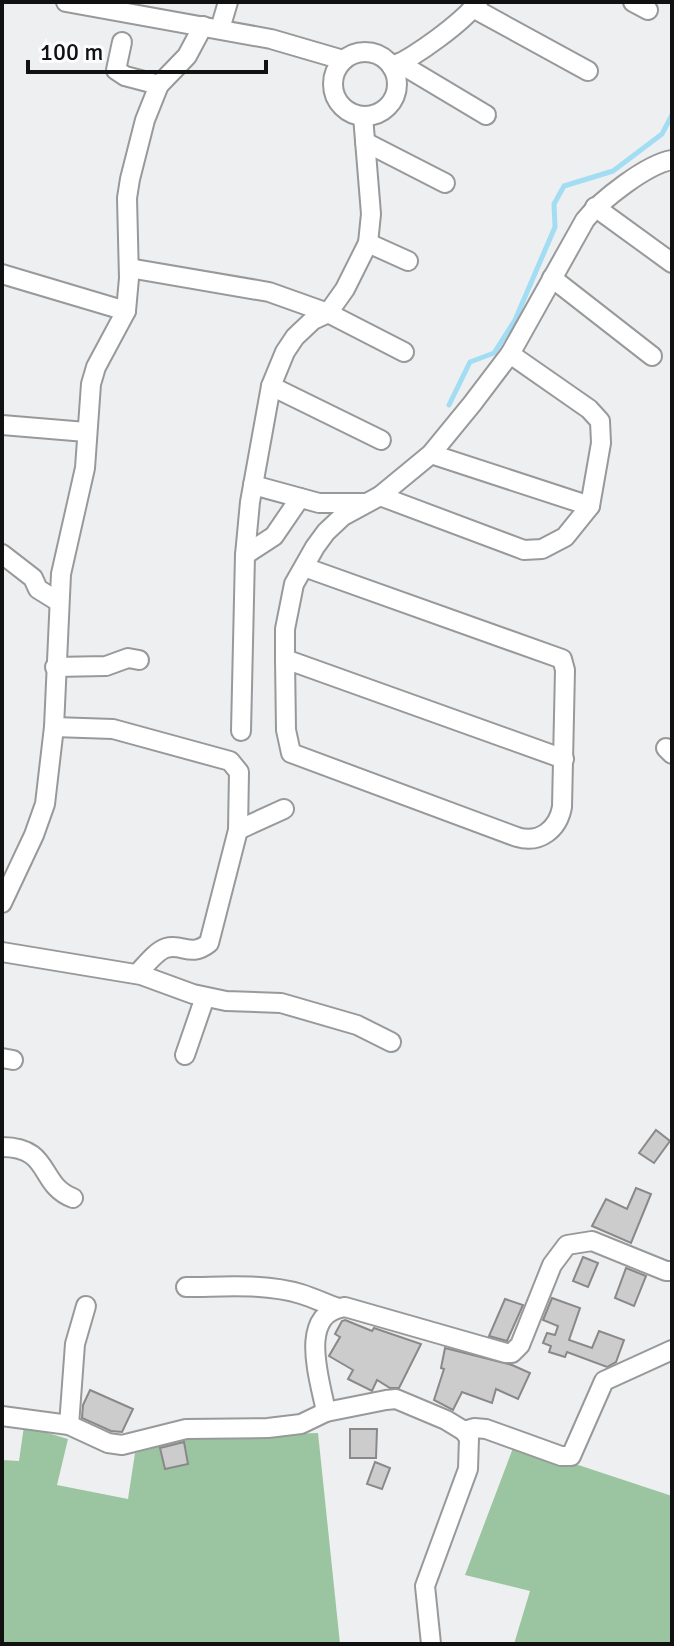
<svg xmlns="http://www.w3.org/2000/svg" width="674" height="1646" font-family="Signika,sans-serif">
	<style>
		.forest { fill: #9bc5a1 }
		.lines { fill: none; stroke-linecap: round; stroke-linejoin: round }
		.stream { stroke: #a3ddf4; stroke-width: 5 }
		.building { fill: #cdcccc; stroke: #8a8888; stroke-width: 2 }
		.minor-casing { stroke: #98999a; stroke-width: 22 }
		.minor { stroke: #fff; stroke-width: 18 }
	</style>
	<rect width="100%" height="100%" fill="#eeeff0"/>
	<!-- forest -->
	<g class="forest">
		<polygon points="24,1426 68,1439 57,1485 128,1499 135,1453 193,1437 318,1433 340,1644 2,1644 2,1460 19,1461"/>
		<polygon points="524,1447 672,1496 672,1644 514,1644 530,1591 465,1575 513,1448"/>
	</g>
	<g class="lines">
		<!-- stream -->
		<polyline class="stream" points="449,405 470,362 494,353 515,320 555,227 554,204 564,186 613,171 662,134 672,115"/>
	</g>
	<!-- building -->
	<g class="building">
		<polygon points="656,1130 670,1141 654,1163 639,1153"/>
		<polygon points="636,1188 651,1194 631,1243 592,1226 606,1199 627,1209"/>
		<polygon points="583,1257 598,1263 588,1287 573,1281"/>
		<polygon points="626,1268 646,1276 634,1306 615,1298"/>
		<polygon points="552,1298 580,1308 569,1340 592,1348 599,1331 624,1340 616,1362 607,1367 567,1352 565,1357 549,1352 551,1346 543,1343 547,1333 555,1335 558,1326 543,1320"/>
		<polygon points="505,1299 523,1305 507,1341 489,1336"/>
		<polygon points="345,1320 372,1331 374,1328 421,1344 399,1388 390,1388 377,1380 372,1391 348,1379 353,1370 329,1356 340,1337 335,1334 342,1321"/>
		<polygon points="445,1348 512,1365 530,1373 518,1399 496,1389 492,1403 462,1392 453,1410 434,1400 444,1369 441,1368"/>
		<polygon points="90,1390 133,1409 122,1432 111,1431 82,1418 83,1405"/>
		<polygon points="350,1429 377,1429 376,1458 350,1458"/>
		<polygon points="184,1442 188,1464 165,1469 160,1448"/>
		<polygon points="375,1462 390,1468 382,1489 367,1484"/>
	</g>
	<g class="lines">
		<!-- minor casing -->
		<g class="minor-casing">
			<g id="minor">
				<polyline points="66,2 271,39 343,60"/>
				<polyline points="633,2 648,10"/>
				<polyline points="473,8 588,71"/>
				<polyline points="220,29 228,2"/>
				<polyline points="122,42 116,70 125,76 159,85"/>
				<circle cx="365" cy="84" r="32"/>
				<polyline points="399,63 486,115"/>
				<path d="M 392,67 C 416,56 462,23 478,2"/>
				<polyline points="365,142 445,183"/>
				<polyline points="595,207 672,263"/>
				<polyline points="368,243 408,261"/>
				<polyline points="129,268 269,292 328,313 404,352"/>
				<polyline points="2,274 126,311"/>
				<polyline points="552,278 652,356"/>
				<polyline points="271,386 381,440"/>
				<polyline points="2,425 86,432"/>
				<polyline points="431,454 590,506"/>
				<polyline points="253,485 319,503 364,503"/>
				<polyline points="380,496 524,550 542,549 565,537 590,506 601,443 600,421 589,409 510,354"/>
				<polyline points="2,554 33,578 38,589 59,602"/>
				<polyline points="245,555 274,536 300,498"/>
				<path d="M 304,567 L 562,659 L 565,670 L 562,807 C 558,829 540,844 517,837 L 291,753 L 286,730 L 285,659 L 285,629 L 294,584 L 315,547 L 326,532 L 343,516 L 380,496 L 431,454 L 472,404 L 510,354 L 585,220 C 601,200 647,164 672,160"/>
				<polyline points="285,659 564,759"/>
				<polyline points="55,667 106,666 128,658 139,660"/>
				<path d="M 54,727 L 113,729 L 230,761 L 239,772 L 238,830 L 209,943 C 190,958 183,943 166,948 C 156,951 144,967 137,974"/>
				<polyline points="241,731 245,555 250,502 271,386 285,352 295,337 313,320 328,313 345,289 368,243 371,214 363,116"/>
				<polyline points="666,748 672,754"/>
				<polyline points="238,830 284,809"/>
				<polyline points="2,903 34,835 45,804 54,727 61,574 85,468 91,384 96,367 126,311 129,278 127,198 130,179 145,120 159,85 187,56 203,26"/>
				<polyline points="2,952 141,975 193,994 226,1001 281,1003 357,1025 391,1042"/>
				<polyline points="185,1055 205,997"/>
				<polyline points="2,1058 13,1060"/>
				<path d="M 2,1147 C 52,1147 38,1185 73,1198"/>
				<path d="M 186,1287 C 224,1287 264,1283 301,1294 C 314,1298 326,1304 338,1308"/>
				<path d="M 326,1412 C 321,1383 296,1313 345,1307 L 506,1353 L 512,1353 L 520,1345 L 552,1265 L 567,1245 L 592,1241 L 666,1271 L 672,1271"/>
				<polyline points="2,1416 69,1425 108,1443 122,1445 186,1429 268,1428 301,1424 326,1412 386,1400 396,1399 446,1420 464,1431 469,1438 468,1469 425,1586 431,1644"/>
				<polyline points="69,1425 75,1344 86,1306"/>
				<polyline points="464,1431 474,1428 486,1429 561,1456 571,1456 604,1381 672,1350"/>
			</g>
		</g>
		<!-- minor -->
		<use href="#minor" class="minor"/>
	</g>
	<!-- border -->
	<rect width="674" height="1646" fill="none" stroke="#111112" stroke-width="8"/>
	<!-- scale -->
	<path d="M28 60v12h238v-12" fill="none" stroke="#111112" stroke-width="4"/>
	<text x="40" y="60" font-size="24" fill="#111112" stroke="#fcfcfe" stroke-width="6" paint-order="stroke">100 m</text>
</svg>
